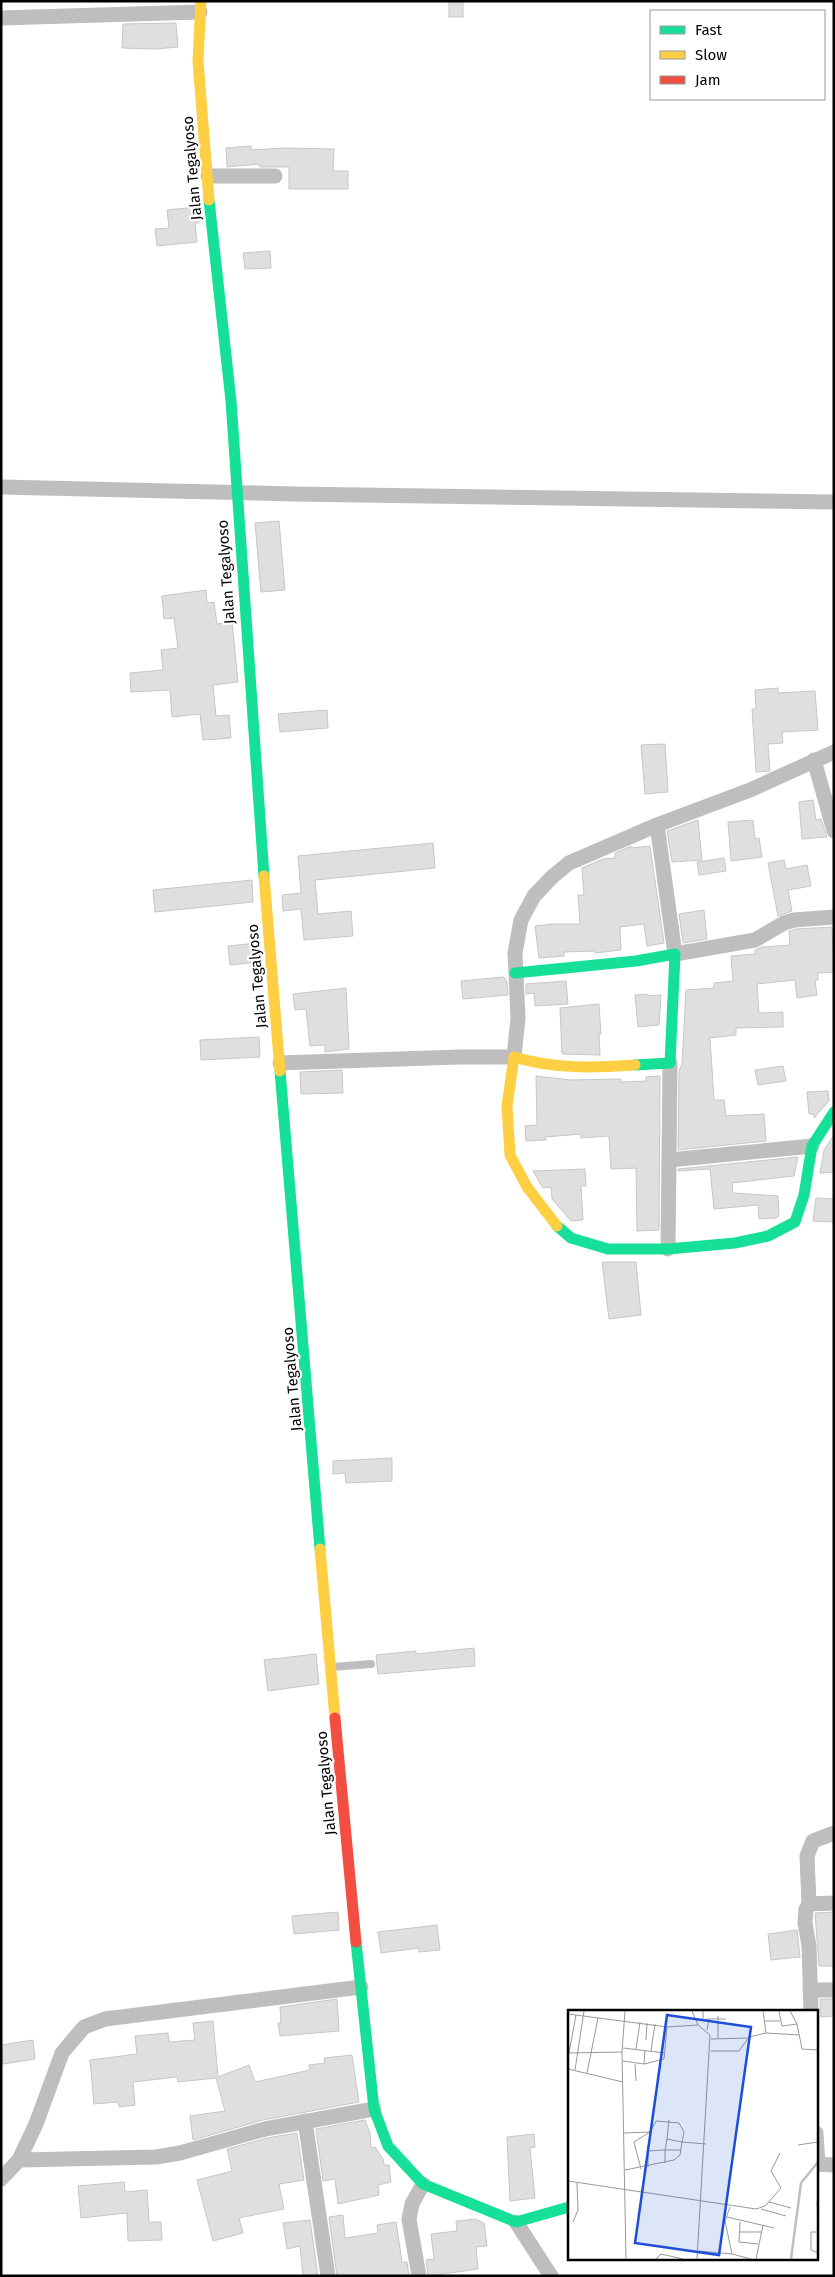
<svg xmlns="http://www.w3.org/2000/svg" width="835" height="2277" font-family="'Fira Sans',sans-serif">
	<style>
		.building { fill: #dfdfdf; stroke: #c7c7c7 }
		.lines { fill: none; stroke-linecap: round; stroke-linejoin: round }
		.lane { stroke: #bebebe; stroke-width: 8 }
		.street { stroke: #bebebe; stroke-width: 15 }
		.fast { stroke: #16e098; stroke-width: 11 }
		.slow { stroke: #ffcf43; stroke-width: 11 }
		.jam { stroke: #f24e42; stroke-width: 11 }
		.labels { text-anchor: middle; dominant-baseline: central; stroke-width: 4.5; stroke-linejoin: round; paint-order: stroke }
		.street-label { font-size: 15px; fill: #000; stroke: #fff }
		.inset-river { fill: none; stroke: #bfbfbf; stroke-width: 2.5 }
		.inset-road { fill: none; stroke: #999; stroke-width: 1 }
		.view { fill: #1d4ed8; fill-opacity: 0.15; stroke: #1d4ed8; stroke-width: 2.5 }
		.inset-edge { fill: none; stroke: #000; stroke-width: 2.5 }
	</style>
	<rect width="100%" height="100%" fill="#fff"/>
	<!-- building -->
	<g class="building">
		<rect x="449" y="1" width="14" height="16"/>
		<polygon points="176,23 178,47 155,49 122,48 123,24"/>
		<polygon points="251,146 251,150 283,148 334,149 333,171 348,171 348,189 289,189 289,167 260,167 259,164 227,167 226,148"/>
		<polygon points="197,207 199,223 195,223 197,242 157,246 155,229 169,228 167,210"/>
		<polygon points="270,251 271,268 245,269 243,253"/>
		<polygon points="279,521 285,590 261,592 255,523"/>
		<polygon points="206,590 207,603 214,602 217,624 232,622 238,682 213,685 216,716 229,715 231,738 203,740 200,714 172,717 170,690 131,692 130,673 163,670 161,650 178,648 174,618 164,619 162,596"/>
		<polygon points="778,688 778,693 815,691 818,730 782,732 783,743 768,744 770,771 756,772 752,709 756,709 755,690"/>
		<polygon points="327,710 328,728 280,732 278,714"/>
		<polygon points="665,744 668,792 645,794 641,745"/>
		<polygon points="813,800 816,820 821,819 827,837 802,839 799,802"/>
		<polygon points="698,820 702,860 672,862 667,831"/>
		<polygon points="753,820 755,839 759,838 762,857 731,861 728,822"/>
		<polygon points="433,843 435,868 315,880 318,914 351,911 353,936 304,940 301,909 283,911 282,895 301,893 298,856"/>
		<polygon points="631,846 631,848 650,846 664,943 647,946 644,924 620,927 621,950 595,953 595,951 564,952 564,956 539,958 535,926 553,924 580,924 578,895 584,895 582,868 603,859 615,858 615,853"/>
		<polygon points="724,858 726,871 699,875 697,862"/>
		<polygon points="784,860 786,869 807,865 811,886 788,890 792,911 778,916 768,863"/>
		<polygon points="252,880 253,902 155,912 153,890"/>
		<polygon points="704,910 707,939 683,943 679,914"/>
		<polygon points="832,927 834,972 818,973 818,980 815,980 817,995 797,998 795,980 757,984 759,1013 783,1012 783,1027 736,1028 736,1035 710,1038 714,1100 724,1100 726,1116 764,1114 766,1141 678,1150 679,1071 682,1064 686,990 714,988 714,983 733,981 731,956 755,954 755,950 762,947 790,945 789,931 796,929"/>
		<polygon points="257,943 258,962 230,965 228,946"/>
		<polygon points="504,977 507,982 508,995 463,999 461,981"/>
		<polygon points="566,981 568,1004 535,1006 534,993 526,994 526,984"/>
		<polygon points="346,988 349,1049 325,1052 325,1045 310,1046 306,1009 295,1010 293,994"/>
		<polygon points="647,994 647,996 661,995 659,1025 638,1027 635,995"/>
		<polygon points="599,1004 601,1034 599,1034 600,1055 562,1054 560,1008"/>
		<polygon points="259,1037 260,1057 201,1060 200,1040"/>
		<polygon points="783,1066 786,1081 758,1085 755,1070"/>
		<polygon points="342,1070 343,1093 301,1094 300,1072"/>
		<polygon points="536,1076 571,1080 621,1079 621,1082 646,1081 646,1077 660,1076 659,1230 637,1231 636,1168 611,1169 609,1136 581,1138 581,1134 545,1137 546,1140 526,1141 525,1126 537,1125"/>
		<polygon points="828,1091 829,1101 814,1118 814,1114 809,1114 807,1092"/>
		<polygon points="834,1135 834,1172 820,1173 824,1150"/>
		<polygon points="798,1157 794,1176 732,1183 733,1193 778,1196 779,1216 776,1218 759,1219 758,1205 714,1209 710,1169 678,1171 678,1169"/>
		<polygon points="585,1169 586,1186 581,1186 583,1220 571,1221 552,1199 551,1187 543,1188 533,1171"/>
		<polygon points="816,1198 834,1199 834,1222 813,1221"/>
		<polygon points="602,1262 636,1262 641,1315 609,1319"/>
		<polygon points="392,1458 392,1481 346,1483 345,1473 333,1474 333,1461"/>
		<polygon points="474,1648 475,1666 378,1674 376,1655 416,1651 416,1654"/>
		<polygon points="316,1654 319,1684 268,1691 264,1660"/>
		<polygon points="338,1912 339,1930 294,1934 292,1916"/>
		<polygon points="834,1912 834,1966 819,1966 815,1913"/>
		<polygon points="437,1925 440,1950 419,1952 419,1948 381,1953 378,1932"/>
		<polygon points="797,1930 800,1957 771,1960 768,1934"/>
		<polygon points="337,1999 339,2031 280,2036 278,2023 281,2023 280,2007"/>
		<polygon points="820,1999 834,1999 834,2016 821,2017"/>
		<polygon points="213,2021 218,2077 249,2065 255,2082 310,2070 309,2065 325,2063 324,2058 352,2055 359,2102 263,2120 193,2140 190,2116 225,2111 216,2078 178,2082 177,2077 133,2082 135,2105 119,2107 118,2102 94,2104 90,2060 137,2054 135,2036 168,2033 169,2042 195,2040 193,2023"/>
		<polygon points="33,2040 35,2059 3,2064 1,2045"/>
		<polygon points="365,2120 370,2133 371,2148 375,2147 383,2159 384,2165 389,2165 391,2182 378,2185 379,2195 338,2204 335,2179 323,2181 316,2129"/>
		<polygon points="297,2133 304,2180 279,2184 284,2209 239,2218 243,2233 213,2241 197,2180 232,2171 227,2149 267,2138"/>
		<polygon points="534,2134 535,2147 530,2148 535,2198 510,2201 507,2137"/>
		<polygon points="124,2182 125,2192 147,2190 149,2222 161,2222 162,2240 128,2241 127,2213 81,2218 78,2186"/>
		<polygon points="343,2215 345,2238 378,2233 377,2225 396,2222 402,2262 407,2262 409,2276 337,2276 329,2217"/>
		<polygon points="475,2219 484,2223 487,2246 476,2247 478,2269 428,2276 426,2260 434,2259 431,2234 457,2231 456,2221"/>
		<polygon points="310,2220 318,2276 303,2276 300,2246 287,2249 283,2223"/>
	</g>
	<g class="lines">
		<!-- lane -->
		<polyline class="lane" points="332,1667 371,1664"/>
		<!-- street -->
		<g class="street">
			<polyline points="1,18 200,12"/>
			<polyline points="208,176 275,176"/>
			<polyline points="1,487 294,494 834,502"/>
			<polyline points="814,760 834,831"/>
			<polyline points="657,825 675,954 755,940 784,923 794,920 834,917"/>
			<polyline points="280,1063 459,1057 514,1057 518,1018 515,953 521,920 534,896 552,877 569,863 657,825 750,790 834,752"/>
			<polyline points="669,1160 812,1146"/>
			<polyline points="668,1249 670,1063"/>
			<polyline points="809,1904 834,1903"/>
			<polyline points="810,1990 834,1990"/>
			<polyline points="811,2011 809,1946 805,1923 806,1909 809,1904 807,1856 813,1841 834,1833"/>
			<polyline points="305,2121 328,2276"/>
			<polyline points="816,2133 818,2164"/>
			<polyline points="19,2160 156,2157 180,2153 265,2129 374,2109"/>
			<polyline points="816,2164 834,2165"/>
			<polyline points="1,2179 19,2160 36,2124 62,2053 84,2027 105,2019 361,1987"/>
			<polyline points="516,2222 551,2276"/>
			<polyline points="419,2276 409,2219 412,2204 423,2184"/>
		</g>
		<!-- fast -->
		<g class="fast">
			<polyline points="209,200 231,401 264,876"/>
			<polyline points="515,973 636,961 675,954 670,1063 635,1065"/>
			<polyline points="280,1071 320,1549"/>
			<polyline points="557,1226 571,1238 608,1249 668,1249 735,1243 768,1236 795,1222 804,1195 812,1146 834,1112"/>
			<polyline points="356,1942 374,2109 388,2146 423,2184 516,2222 569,2207"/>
		</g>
		<!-- slow -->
		<g class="slow">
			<polyline points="201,1 198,61 209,200"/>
			<polyline points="264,876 280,1071"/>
			<path d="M 557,1226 L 527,1187 L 510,1155 L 507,1106 L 514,1057 C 554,1069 593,1068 635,1065"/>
			<polyline points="320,1549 335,1718"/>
		</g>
		<!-- jam -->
		<polyline class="jam" points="335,1718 356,1942"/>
	</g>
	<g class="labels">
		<!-- street labels -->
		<g class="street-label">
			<text transform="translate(192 168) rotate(-95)">Jalan Tegalyoso</text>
			<text transform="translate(226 572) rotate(-94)">Jalan Tegalyoso</text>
			<text transform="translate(257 976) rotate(-95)">Jalan Tegalyoso</text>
			<text transform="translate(292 1379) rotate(-95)">Jalan Tegalyoso</text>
			<text transform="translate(326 1783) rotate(-95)">Jalan Tegalyoso</text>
		</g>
	</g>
	<!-- overview -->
	<g transform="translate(568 2010)">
		<rect width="250" height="250" fill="#fff"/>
		<path class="inset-river" d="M 223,249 L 233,173 L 250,152"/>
		<path class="inset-road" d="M 57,1 L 54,42 L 58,249M 124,1 L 130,15M 135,1 L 135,10 L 141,9 L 139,20M 195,1 L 198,23 L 231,25M 211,1 L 214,16 L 229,14M 222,1 L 229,14 L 234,39 L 250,40M 0,4 L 99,17 L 130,15 L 142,25 L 129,249M 150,6 L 150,28M 141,9 L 158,9M 196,11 L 212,11M 143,29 L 179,28M 78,30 L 79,13M 55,38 L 97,43M 68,39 L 72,12M 83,41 L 87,14M 143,41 L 171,41 L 181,27 L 198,23M 0,43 L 54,42M 1,43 L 8,5M 55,51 L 76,54 L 77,40M 67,54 L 68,71M 76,54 L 96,49 L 99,17M 0,59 L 55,72M 7,60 L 16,1M 19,63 L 30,8M 56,123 L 82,122M 99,129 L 101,110M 230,135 L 250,132M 79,141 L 97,140 L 97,153M 80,157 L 80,135M 73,159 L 66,132 L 82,122 L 88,111 L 111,113 L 116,122 L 114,132 L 99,129 L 97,140 L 113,140M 57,160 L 106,150 L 112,145 L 114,132 L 138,134M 0,171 L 188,199 L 197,196 L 213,178 L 203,161 L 212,143M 249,191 L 250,209M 201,192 L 223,198M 162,197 L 157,211 L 164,244 L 183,249M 193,199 L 218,206M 159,207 L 206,218M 5,212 L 10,200 L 9,173M 172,212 L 171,232 L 190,234M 171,222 L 193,222M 250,222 L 243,222 L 243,240 L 250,243M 131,241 L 164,244M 88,249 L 93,244 L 115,249M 188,249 L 195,215"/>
		<path class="view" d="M 99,5 L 183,17 L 151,245 L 67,233 Z"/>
		<rect width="250" height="250" class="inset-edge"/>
	</g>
	<!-- border -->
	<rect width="835" height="2277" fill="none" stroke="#000000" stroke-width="5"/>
	<!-- legend -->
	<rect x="650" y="10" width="175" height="90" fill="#ffffff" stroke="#999999"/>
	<rect x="660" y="26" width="25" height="8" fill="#16e098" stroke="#999999"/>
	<text x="695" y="35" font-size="15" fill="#000000">Fast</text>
	<rect x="660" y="51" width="25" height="8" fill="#ffcf43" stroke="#999999"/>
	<text x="695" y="60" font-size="15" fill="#000000">Slow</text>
	<rect x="660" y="76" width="25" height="8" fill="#f24e42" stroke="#999999"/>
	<text x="695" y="85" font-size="15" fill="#000000">Jam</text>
</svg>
